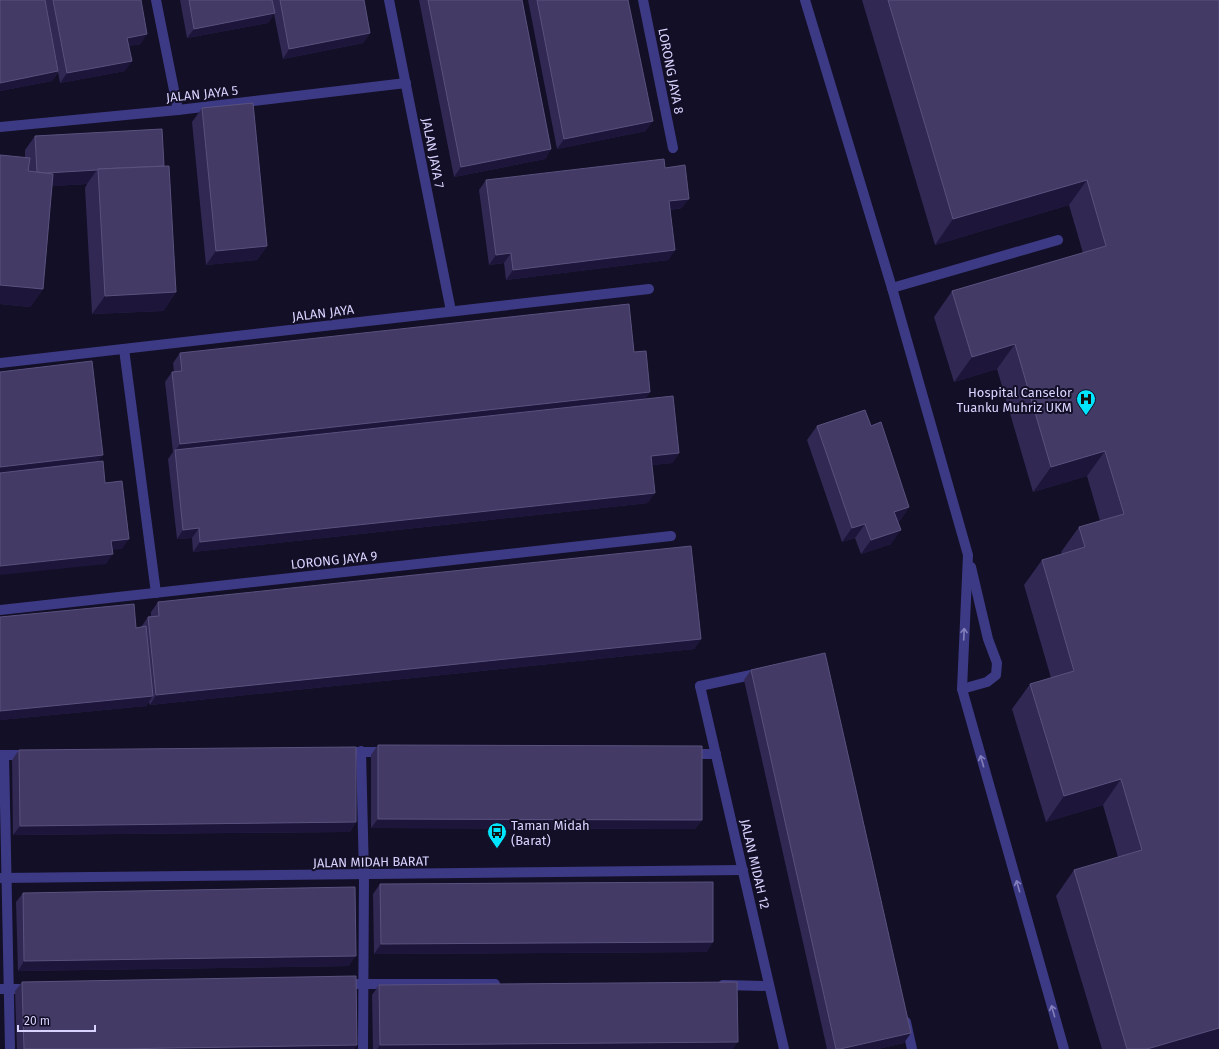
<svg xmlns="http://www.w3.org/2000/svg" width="1219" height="1049" font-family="'Fira Sans',sans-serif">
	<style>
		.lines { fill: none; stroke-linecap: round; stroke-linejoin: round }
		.lane { stroke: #3d3a85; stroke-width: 10 }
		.street { stroke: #3d3a85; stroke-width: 10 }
		.wall { fill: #312854 }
		.shaded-wall { fill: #1d163a }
		.building { fill: #433a66; stroke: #5a527e }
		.oneway { stroke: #837fbc }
		.labels { text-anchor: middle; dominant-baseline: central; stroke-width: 4; stroke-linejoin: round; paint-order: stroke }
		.street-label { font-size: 13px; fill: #d9d4ff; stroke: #130f26 }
		.poi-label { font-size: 13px; fill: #d9d4ff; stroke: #130f26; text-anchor: end }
	</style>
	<rect width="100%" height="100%" fill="#130f26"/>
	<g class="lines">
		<!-- lane -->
		<g class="lane">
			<polyline points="805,0 892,288 968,555 962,689 1064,1049"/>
			<polyline points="892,288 1058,240"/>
			<polyline points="700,686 760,673"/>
			<polyline points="962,689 987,682 996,675 997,663 988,639 971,567"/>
			<polyline points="361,751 364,875 363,1049"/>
			<polyline points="342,752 386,752"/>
			<polyline points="688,754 716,754"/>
			<polyline points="0,755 28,755"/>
			<polyline points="4,755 10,1049"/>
			<polyline points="343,984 495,984"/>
			<polyline points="723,985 769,986"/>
			<polyline points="0,989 29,989"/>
			<polyline points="906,1022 912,1049"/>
		</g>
		<!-- street -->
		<g class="street">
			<polyline points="156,0 178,110"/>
			<polyline points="389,0 451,311"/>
			<polyline points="643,0 673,148"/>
			<polyline points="0,127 178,110 406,83"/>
			<polyline points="124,349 156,593"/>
			<polyline points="0,363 649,289"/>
			<polyline points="0,610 671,536"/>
			<polyline points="700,686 784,1049"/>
			<polyline points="0,878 743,870"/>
		</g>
	</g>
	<!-- wall -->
	<g class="wall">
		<polygon points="0,0 141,0 141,44 129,46 125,71 60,83 58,72 52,81 0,91"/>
		<polygon points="180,0 364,0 370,33 363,43 283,59 274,14 268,23 187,38"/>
		<polygon points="419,0 522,0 551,149 545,159 454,177"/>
		<polygon points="528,0 628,0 646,131 557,149"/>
		<polygon points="862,0 1219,0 1219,1048 1215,1049 1102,1049 1056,896 1074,870 1118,857 1103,805 1046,822 1012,709 1030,684 1051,678 1024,585 1042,560 1062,554 1061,552 1079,527 1100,521 1087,476 1033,492 997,369 954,382 934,317 952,291 1083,253 1069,205 935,245"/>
		<polygon points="202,108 267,246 257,260 206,265 192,122"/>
		<polygon points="35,136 164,166 176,292 163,311 92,314 85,188 87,184 52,186 43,289 30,307 0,304 0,155 25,158 25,150"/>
		<polygon points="665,168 682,208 670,210 675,250 668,260 506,280 504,263 489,265 479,190 486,180"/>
		<polygon points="634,352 650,392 645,399 679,453 672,463 652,465 648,503 193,552 192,538 177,539 168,459 173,452 165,382 172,372 174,372 173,363 180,353"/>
		<polygon points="817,426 871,426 909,507 899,522 898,522 891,544 861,554 855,538 842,542 807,440"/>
		<polygon points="158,602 701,639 694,649 150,705 149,702 146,706 0,720 0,617 136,628 141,627 148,617 151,616 151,612"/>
		<polygon points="751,670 904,1043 878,1049 827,1049 744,680"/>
		<polygon points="378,745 702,820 695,829 371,828 371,755"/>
		<polygon points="19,750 356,822 350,832 13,835 12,760"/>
		<polygon points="380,884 707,952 374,954 373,894"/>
		<polygon points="23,893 349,966 18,971 16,902"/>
		<polygon points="22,982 357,1045 354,1049 17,1049 15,991"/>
		<polygon points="379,985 733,1049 373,1049 372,995"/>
	</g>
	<!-- shaded-wall -->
	<g class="shaded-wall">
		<polygon points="275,13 268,23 187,38 194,29"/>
		<polygon points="370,33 363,43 283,59 289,49"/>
		<polygon points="147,34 141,44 121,48 127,38"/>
		<polygon points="132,61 125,71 60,83 67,73"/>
		<polygon points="58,71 52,81 0,91 0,83"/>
		<polygon points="653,121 646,131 557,149 564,139"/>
		<polygon points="551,149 545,159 454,177 461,167"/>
		<polygon points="97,170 87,184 27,188 37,173"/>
		<polygon points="1087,180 1069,205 935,245 953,219"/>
		<polygon points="689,199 682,208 662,211 669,201"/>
		<polygon points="267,246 257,260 206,265 216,251"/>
		<polygon points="675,250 668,260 506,280 513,270"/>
		<polygon points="511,253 504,263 489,265 496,255"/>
		<polygon points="0,285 43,289 30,307 0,304"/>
		<polygon points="176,292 163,311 92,314 105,296"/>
		<polygon points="1015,344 997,369 954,382 972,357"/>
		<polygon points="650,392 643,402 175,451 180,444"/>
		<polygon points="1105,451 1087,476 1033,492 1051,467"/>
		<polygon points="679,453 672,463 644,466 651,456"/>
		<polygon points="103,455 96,465 0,476 0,467"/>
		<polygon points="655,493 648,503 193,552 200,542"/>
		<polygon points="909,507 899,522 884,527 894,512"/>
		<polygon points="865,524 855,538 842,542 852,528"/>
		<polygon points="199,528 192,538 177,539 183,530"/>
		<polygon points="901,530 891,544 861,554 871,540"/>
		<polygon points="129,539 122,549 105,551 111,541"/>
		<polygon points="113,554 106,564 0,575 0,566"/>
		<polygon points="701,639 694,649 150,705 156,695"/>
		<polygon points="153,696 146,706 0,720 0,711"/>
		<polygon points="1121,779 1103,805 1046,822 1064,796"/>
		<polygon points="378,819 702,820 695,829 371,828"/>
		<polygon points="356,822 350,832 13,835 20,826"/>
		<polygon points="713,942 707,952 374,954 381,944"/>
		<polygon points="356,956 349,966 18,971 24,961"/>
		<polygon points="1219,1028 1219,1048 1215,1049 1147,1049"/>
		<polygon points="911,1033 904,1043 878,1049 840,1049"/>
		<polygon points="738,1042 733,1049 377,1049 380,1045"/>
		<polygon points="357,1045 354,1049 115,1049"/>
	</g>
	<!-- building -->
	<g class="building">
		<polygon points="0,0 45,0 58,71 0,83"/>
		<polygon points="53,0 141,0 147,34 127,38 132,61 67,73"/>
		<polygon points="189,0 272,0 275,13 194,29"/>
		<polygon points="280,0 364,0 370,33 289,49"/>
		<polygon points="428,0 522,0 551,149 461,167"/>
		<polygon points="537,0 628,0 653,121 564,139"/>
		<polygon points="888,0 1219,0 1219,1028 1147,1049 1127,1049 1074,870 1142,850 1121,779 1064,796 1030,684 1074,671 1042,560 1085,547 1079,527 1124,514 1105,451 1051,467 1015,344 972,357 952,291 1106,246 1087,180 953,219"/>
		<polygon points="253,103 267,246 216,251 202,108"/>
		<polygon points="162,129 164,166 98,169 97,170 46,173 37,172 35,136"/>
		<polygon points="0,155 30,158 28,171 53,174 43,289 0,285"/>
		<polygon points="664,159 665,168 685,165 689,199 669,201 675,250 513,270 511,253 496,255 486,180"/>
		<polygon points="169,166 176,292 105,296 98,169"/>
		<polygon points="629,304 634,352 646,351 650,392 180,444 172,372 182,371 180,353"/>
		<polygon points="92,361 103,455 0,467 0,372"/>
		<polygon points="673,396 679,453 651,456 655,493 200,542 199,528 183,530 175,450"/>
		<polygon points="865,410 871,426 881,422 909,507 894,512 901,530 871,540 865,524 852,528 817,426"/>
		<polygon points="103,461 105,483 122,481 129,539 111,541 113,554 0,566 0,473"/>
		<polygon points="691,546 701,639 156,695 148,617 159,616 158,602"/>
		<polygon points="134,604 136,628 146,626 153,696 0,711 0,617"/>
		<polygon points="825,653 911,1033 840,1049 836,1049 751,670"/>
		<polygon points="378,745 702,746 702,820 378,819"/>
		<polygon points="356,747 356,822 20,826 19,750"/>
		<polygon points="713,882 713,942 381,944 380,884"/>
		<polygon points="355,887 356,956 24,961 23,893"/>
		<polygon points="356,976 357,1045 115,1049 24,1049 22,982"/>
		<polygon points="737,982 738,1042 380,1045 379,985"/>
	</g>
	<!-- one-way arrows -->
	<defs><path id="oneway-shaft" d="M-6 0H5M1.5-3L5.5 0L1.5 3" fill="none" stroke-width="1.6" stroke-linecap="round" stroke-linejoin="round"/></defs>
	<g class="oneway">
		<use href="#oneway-shaft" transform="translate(964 634) rotate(-87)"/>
		<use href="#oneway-shaft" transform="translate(982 761) rotate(-106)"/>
		<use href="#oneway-shaft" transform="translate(1018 886) rotate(-106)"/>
		<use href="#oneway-shaft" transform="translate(1053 1011) rotate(-106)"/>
	</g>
	<!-- icons -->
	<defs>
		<g id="hospital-pin" transform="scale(1)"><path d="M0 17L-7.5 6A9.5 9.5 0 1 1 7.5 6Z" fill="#00e5ff" stroke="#130f26"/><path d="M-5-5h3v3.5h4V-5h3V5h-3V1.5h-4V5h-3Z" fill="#111"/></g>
		<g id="bus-pin" transform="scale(1)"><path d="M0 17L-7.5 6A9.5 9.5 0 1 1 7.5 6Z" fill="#00e5ff" stroke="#130f26"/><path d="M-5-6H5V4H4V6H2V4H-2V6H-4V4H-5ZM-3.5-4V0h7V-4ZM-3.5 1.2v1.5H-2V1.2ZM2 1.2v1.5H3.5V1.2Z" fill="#111"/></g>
	</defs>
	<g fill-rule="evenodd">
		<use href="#hospital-pin" x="1086" y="399"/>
		<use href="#bus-pin" x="497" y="832"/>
	</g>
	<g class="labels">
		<!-- street labels -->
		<g class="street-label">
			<text transform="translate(671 71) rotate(79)">LORONG JAYA 8</text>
			<text transform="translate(202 94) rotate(-6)">JALAN JAYA 5</text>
			<text transform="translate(433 153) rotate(79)">JALAN JAYA 7</text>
			<text transform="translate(323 313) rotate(-7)">JALAN JAYA</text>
			<text transform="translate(334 560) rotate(-6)">LORONG JAYA 9</text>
			<text transform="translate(371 862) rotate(-1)">JALAN MIDAH BARAT</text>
			<text transform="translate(755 864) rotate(77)">JALAN MIDAH 12</text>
		</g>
		<!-- poi labels -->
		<g class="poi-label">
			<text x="1072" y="392">Hospital Canselor<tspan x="1072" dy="15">Tuanku Muhriz UKM</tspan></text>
			<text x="511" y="825" text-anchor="start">Taman Midah<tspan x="511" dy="15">(Barat)</tspan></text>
		</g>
	</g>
	<!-- scale -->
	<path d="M18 1025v6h77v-6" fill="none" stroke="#d9d4ff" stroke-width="2"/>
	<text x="24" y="1025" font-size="12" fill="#d9d4ff" stroke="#130f26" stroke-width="3" paint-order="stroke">20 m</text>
</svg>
